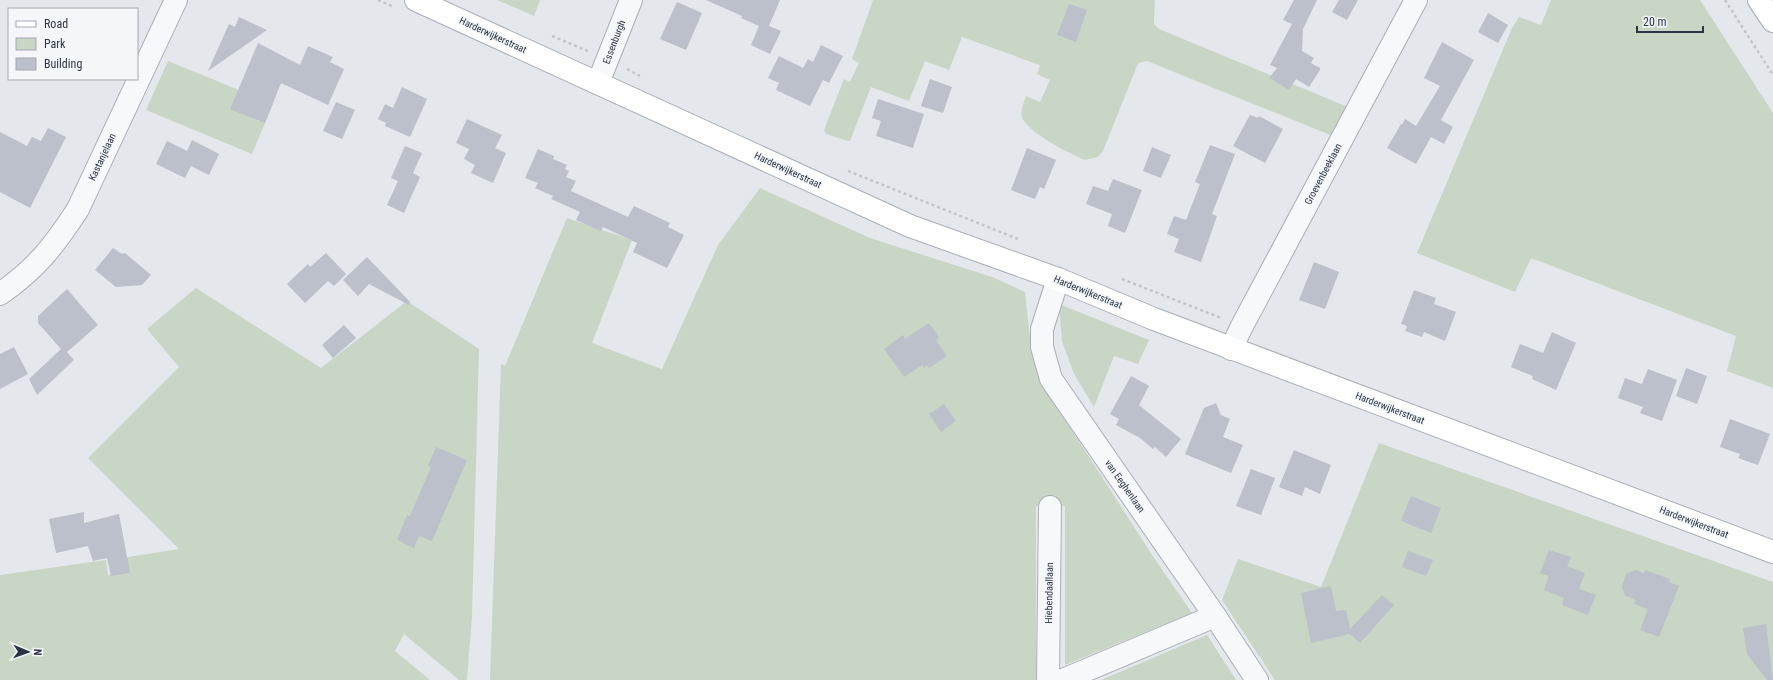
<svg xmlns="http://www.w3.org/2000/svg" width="1773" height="680" font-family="'Roboto Condensed',sans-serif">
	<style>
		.green { fill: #c9d6c5 }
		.building { fill: #bbc0ca }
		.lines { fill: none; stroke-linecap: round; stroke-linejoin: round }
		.street-casing { stroke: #a9aeb7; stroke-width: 24 }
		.secondary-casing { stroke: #a9aeb7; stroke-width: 24 }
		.primary-casing { stroke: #a3abb8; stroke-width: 24 }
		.path { stroke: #c2c5cb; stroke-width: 2.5; stroke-dasharray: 3 3; stroke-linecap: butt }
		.street { stroke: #f7f8fa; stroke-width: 22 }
		.secondary { stroke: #fff; stroke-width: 22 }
		.primary { stroke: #fff; stroke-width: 22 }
		.labels { text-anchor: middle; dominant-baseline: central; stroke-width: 3; stroke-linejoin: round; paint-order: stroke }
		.street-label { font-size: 10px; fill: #2b3445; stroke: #f4f6f9 }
	</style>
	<rect width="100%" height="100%" fill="#e4e7ec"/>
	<!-- green -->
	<g class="green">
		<polygon points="497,0 540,0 534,16"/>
		<path d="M 873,0 L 1155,0 L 1154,24 L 1159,29 L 1348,107 L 1333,136 L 1147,61 L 1139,63 L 1137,66 L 1103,151 L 1098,157 L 1085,160 C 1070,154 1027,132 1022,117 C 1020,110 1024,103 1026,96 L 1040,102 L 1050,80 L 1037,74 L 1040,65 L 962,37 L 949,70 L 925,61 L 909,101 L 871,87 L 850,141 L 848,141 L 826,134 L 824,130 L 844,79 L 850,82 L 859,63 L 852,59 Z"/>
		<polygon points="1551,0 1700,0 1773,113 1773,388 1727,371 1736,336 1531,258 1515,292 1417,253 1512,28 1519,17 1541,25"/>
		<polygon points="168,61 273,104 252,154 146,110"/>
		<polygon points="760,188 870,238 992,277 1025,292 1031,347 1040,375 1055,404 1154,558 1192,613 1065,665 1065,506 1036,506 1036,680 490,680 501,364 505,366 567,218 632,240 592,343 662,369 718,245"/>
		<polygon points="196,288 321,368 407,301 479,349 472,616 467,680 459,680 404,634 395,651 430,680 0,680 0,575 106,560 108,575 124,573 122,558 179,549 88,458 179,367 147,329"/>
		<polygon points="1059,304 1149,340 1138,364 1114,356 1094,407 1074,374 1062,341"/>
		<polygon points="1379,443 1773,582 1773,680 1275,680 1222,600 1238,559 1321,587"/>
		<polygon points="1207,635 1236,680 1101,680"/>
	</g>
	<!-- building -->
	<g class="building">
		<polygon points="706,0 780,0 769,26 781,31 770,54 751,45 759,26 741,18 742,16"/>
		<polygon points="1294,0 1317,0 1303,29 1302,51 1314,58 1311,63 1320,68 1320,70 1309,87 1296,79 1289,90 1269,78 1277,68 1270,65 1292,24 1283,20"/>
		<polygon points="1339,0 1358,0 1347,20 1332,12"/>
		<polygon points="677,2 702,13 686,50 660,39"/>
		<polygon points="1069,4 1087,10 1076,42 1057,35"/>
		<polygon points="1488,13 1508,25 1498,43 1478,32"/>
		<polygon points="239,17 267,30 208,71 229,24 235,27"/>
		<polygon points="1442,42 1474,60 1441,120 1453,127 1444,144 1431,137 1416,164 1387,148 1401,124 1402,125 1405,119 1416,126 1440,86 1424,78"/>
		<polygon points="258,43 300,65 308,46 333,57 330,62 344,69 328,105 281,83 265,123 230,109"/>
		<polygon points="821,45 843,56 829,83 823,80 810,106 776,90 779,83 768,78 779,56 803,68 808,59 813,62"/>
		<polygon points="930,79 952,87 943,113 921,106"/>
		<polygon points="402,87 427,99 410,137 385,126 386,123 378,119 385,104 393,108"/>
		<polygon points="878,99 924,114 913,148 876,136 881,121 872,118"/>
		<polygon points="336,102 355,110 342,139 323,131"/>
		<polygon points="1250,115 1258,118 1259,116 1283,129 1265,163 1233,146"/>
		<polygon points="467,119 502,135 495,148 506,153 493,183 471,173 475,165 464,159 469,149 456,143"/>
		<polygon points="48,128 66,137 30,208 0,192 0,132 27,146 32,137 41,141"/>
		<polygon points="192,140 219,154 209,175 191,166 185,178 156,164 167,141 187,151"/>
		<polygon points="1210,145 1235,154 1212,214 1217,216 1201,262 1174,252 1179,239 1167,234 1174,216 1186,220 1200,184 1195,182"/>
		<polygon points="405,146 422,153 413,173 420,177 404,213 387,205 398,181 391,178"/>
		<polygon points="1152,147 1171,155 1161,178 1143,171"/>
		<polygon points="1027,148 1056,160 1044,189 1040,187 1035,199 1011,190"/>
		<polygon points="538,149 554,156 553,159 567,165 565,169 569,171 566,177 576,181 571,191 628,217 634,206 670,223 668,227 684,235 667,268 633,252 637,243 603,227 601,231 576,220 580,212 551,199 553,196 535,188 538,183 525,178"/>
		<polygon points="1113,179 1142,190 1125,233 1108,226 1112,214 1086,204 1093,186 1108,191"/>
		<polygon points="113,248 122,254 125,253 151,275 142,285 116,287 95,270"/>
		<polygon points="326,253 346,274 334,286 328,281 305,303 287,284 308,264 310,267"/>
		<polygon points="367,257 410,302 409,305 369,284 358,296 343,280"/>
		<polygon points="1314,262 1339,272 1325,309 1299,300"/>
		<polygon points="67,289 98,325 67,352 74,360 37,395 29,379 61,349 38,323 38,316"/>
		<polygon points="1414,290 1436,298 1434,304 1456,312 1445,341 1424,332 1422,337 1405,331 1407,326 1401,324"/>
		<polygon points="929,323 939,337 936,340 947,356 929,368 927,365 924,368 922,365 904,377 884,349 903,335 905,339"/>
		<polygon points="344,325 356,338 333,358 322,345"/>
		<polygon points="1552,332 1576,343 1556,390 1532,379 1533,376 1511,367 1520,344 1543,353"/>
		<polygon points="14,347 28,374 0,389 0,354"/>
		<polygon points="1686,368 1707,376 1697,404 1676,396"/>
		<polygon points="1648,369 1677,380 1662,421 1640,413 1643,407 1618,398 1625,378 1642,384"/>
		<polygon points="1131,376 1149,386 1139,405 1181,439 1166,457 1155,447 1153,449 1140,438 1116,425 1119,419 1110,414"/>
		<polygon points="1216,403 1221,415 1230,419 1223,437 1243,445 1231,473 1185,454 1204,408"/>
		<polygon points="944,404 956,421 941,432 929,414"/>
		<polygon points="1730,419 1770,434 1758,465 1738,458 1740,454 1720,447"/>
		<polygon points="436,447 467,460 432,541 419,536 414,548 397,540 407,515 410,516 431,467 428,466"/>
		<polygon points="1294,450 1331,465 1320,494 1305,487 1302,496 1279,487"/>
		<polygon points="1251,469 1275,478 1261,515 1236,506"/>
		<polygon points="1411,496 1441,508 1431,533 1401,521"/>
		<polygon points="84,512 84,523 119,514 130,573 111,576 107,558 93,561 88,546 56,553 49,519"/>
		<polygon points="1549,550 1571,557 1567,566 1585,573 1579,589 1596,595 1588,615 1562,605 1564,598 1544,590 1549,576 1540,573"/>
		<polygon points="1408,551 1433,560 1426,576 1402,567"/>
		<polygon points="1636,570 1644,573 1645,570 1670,579 1669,582 1679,586 1659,637 1640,630 1648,609 1634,604 1635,599 1625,596 1622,587 1626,574"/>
		<polygon points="1331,586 1336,611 1346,610 1350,629 1382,595 1394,605 1360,643 1350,634 1311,643 1301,593"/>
		<polygon points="1766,624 1773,680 1767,680 1747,654 1743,628"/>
	</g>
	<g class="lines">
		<!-- street casing -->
		<g class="street-casing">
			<g id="street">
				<polyline points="598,83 631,0"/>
				<polyline points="1058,279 1042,329 1042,347 1051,379 1215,616 1257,680"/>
				<path d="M 0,294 C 36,269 54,246 78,209 L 176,0"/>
				<polyline points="1231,349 1242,326 1416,0"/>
				<polyline points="1048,680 1050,507"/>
				<polyline points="1063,680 1215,616"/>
			</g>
		</g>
		<!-- secondary casing -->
		<g class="secondary-casing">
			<polyline id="secondary" points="416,0 910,226 1058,279 1154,319 1773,552"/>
		</g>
		<!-- primary casing -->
		<g class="primary-casing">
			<polyline id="primary" points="1759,0 1773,21"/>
		</g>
		<!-- path -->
		<g class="path">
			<polyline points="378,0 394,7"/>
			<polyline points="1725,0 1773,75"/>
			<polyline points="552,36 588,51"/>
			<polyline points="627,69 640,76"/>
			<polyline points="848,171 1018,239"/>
			<polyline points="1122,279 1221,318"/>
		</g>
		<!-- street -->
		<use href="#street" class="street"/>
		<!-- secondary -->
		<use href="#secondary" class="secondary"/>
		<!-- primary -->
		<use href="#primary" class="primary"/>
	</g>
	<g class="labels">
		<!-- street labels -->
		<g class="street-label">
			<text transform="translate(493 35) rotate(25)">Harderwijkerstraat</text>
			<text transform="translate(614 42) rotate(-69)">Essenburgh</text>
			<text transform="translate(102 157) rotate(-65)">Kastanjelaan</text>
			<text transform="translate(788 170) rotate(25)">Harderwijkerstraat</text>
			<text transform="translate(1323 174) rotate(-62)">Groevenbeeklaan</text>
			<text transform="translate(1088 292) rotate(22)">Harderwijkerstraat</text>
			<text transform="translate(1390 408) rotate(21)">Harderwijkerstraat</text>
			<text transform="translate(1125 486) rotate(55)">van Eeghenlaan</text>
			<text transform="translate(1694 522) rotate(21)">Harderwijkerstraat</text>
			<text transform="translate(1049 593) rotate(-89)">Hiebendaallaan</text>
		</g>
	</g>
	<!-- legend -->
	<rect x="8" y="8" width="130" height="72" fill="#f4f6f9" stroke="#a4a8b1"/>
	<rect x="16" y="21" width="20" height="6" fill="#ffffff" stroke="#a4a8b1"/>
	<text x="44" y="28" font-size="12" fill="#2b3445">Road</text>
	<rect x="16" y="38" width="20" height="12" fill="#c9d6c5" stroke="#a4a8b1"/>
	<text x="44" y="48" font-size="12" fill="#2b3445">Park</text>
	<rect x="16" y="58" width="20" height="12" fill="#bbc0ca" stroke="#a4a8b1"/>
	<text x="44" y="68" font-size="12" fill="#2b3445">Building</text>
	<!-- north arrow -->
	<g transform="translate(28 652) rotate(92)" stroke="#f4f6f9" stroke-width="3" paint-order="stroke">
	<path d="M0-3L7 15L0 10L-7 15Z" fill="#2b3445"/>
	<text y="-6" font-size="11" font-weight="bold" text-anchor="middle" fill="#2b3445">N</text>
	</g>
	<!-- scale -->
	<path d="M1637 26v6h66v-6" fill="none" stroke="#2b3445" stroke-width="2"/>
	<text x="1643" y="26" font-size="12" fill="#2b3445" stroke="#f4f6f9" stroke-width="3" paint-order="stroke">20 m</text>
</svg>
